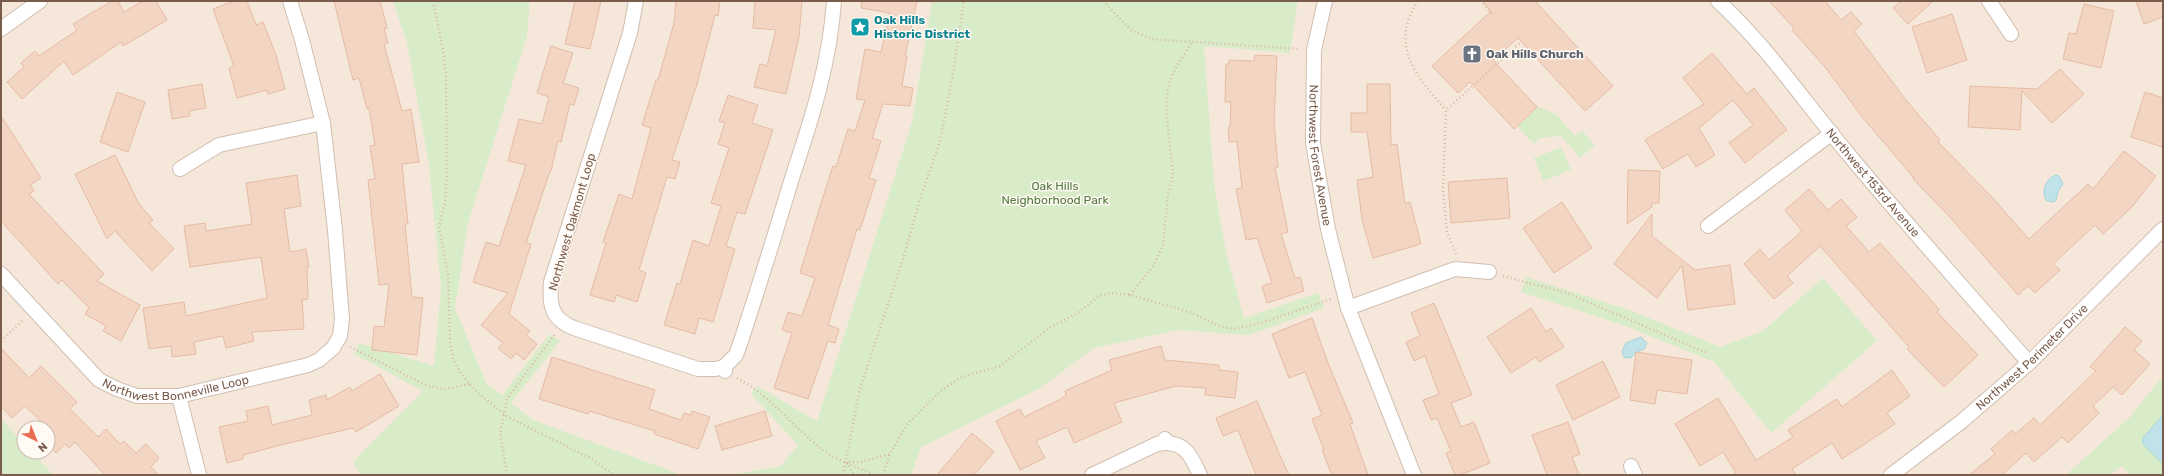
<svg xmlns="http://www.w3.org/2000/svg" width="2164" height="476" font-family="Rubik,sans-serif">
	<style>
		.residential { fill: #f5e8da; fill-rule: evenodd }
		.green { fill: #d8ecc9 }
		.water { fill: #bfe3e8; stroke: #a5d3da }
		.building { fill: #f3d5c3; stroke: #e6bba3 }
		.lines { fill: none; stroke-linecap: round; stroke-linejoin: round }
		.street-casing { stroke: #d1beb0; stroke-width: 16 }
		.path { stroke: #d9b8a5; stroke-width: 2.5; stroke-dasharray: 1 3; stroke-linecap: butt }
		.street { stroke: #fff; stroke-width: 14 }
		.labels { text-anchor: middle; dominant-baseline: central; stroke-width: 3; stroke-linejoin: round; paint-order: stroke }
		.culture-label { font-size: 12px; font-weight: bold; fill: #0d838f; stroke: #fffaf3; text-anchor: start }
		.worship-label { font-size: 12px; font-weight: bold; fill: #5b616d; stroke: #fffaf3; text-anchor: start }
		.street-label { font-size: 12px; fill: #7a5c4d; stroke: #fffaf3 }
		.park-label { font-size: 12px; fill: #537a41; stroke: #fffaf3 }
	</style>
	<rect width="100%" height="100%" fill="#fdf6ec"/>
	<!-- residential -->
	<path class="residential" d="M 1,1 L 2163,1 L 2163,475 L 1,475 ZM 24,428 L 48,428 L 48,452 L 24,452 Z"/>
	<!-- green -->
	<g class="green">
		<polygon points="393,1 530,1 527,36 468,223 455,308 486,383 502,395 550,334 560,341 511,403 533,420 682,475 361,475 353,462 423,391 354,354 359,343 434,366 441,288 429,165 407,43"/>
		<polygon points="932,1 1298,1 1290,53 1204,46 1214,184 1226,252 1244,318 1318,293 1324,308 1249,335 1178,330 1094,348 1040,388 921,447 911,475 730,475 781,466 798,445 751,394 757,386 817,421 912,122"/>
		<polygon points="1538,107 1556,114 1575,136 1582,131 1595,145 1580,158 1561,136 1540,138 1534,144 1517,126"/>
		<polygon points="1561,147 1571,170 1543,181 1534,158"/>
		<polygon points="1526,277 1629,310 1720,347 1763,331 1823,278 1877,341 1771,433 1714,362 1623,325 1521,292"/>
		<polygon points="2163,376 2163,475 2130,475 2122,466 2109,475 2066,475 2130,417"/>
		<polygon points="1,419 24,444 24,452 32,452 53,475 1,475"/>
	</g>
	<!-- water -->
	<g class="water">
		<path d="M 2056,175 L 2059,176 L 2063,184 L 2058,191 L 2056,200 L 2053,202 L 2047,201 C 2040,192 2046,178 2056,175 Z"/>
		<polygon points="1641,337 1647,343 1644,349 1636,352 1631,358 1624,357 1622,351 1626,343"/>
		<polygon points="2163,415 2163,464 2143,444 2143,438"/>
	</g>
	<!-- building -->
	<g class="building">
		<polygon points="112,1 118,1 124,12 143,1 156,1 167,20 123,46 121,42 73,75 64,61 22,99 7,82 24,67 21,63 35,51 39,56 77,30 73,24"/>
		<polygon points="234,1 247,1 256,25 263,22 276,55 285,89 268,94 267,90 237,98 229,68 234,66 213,9"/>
		<polygon points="334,1 380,1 387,28 384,29 388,43 384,44 402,111 411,109 419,162 402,164 408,224 405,224 412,297 423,298 417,355 372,350 374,326 384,327 389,284 379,285 373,227 368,180 375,179 370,146 375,145 369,108 367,109 359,78 353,80"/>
		<polygon points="575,1 601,1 590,49 565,44"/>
		<polygon points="676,1 720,1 718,16 715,15 697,84 672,160 680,162 675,179 667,177 639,270 646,273 637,302 616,295 614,302 590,295 606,243 603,242 619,194 632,199 651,128 642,125 656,80 658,80 674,23"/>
		<polygon points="755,1 802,1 799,37 786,94 754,87 760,64 767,66 776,30 753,28"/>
		<polygon points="862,1 917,1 905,56 907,56 902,86 913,88 910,106 883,104 872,138 881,141 869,178 876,180 860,230 857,229 828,325 839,329 835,343 828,341 808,399 774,388 792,333 782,330 788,312 802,316 815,278 800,273 817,216 833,166 836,167 848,129 855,131 865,100 856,99 865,49 881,52 890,13 861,8"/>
		<polygon points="1482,1 1535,1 1613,86 1585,111 1518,38 1493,60 1537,107 1514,129 1470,82 1458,93 1432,66 1491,11"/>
		<polygon points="1769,1 1825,1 1841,20 1851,12 1862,24 1854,31 1906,100 1940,140 1938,142 1989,194 2029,239 2088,184 2093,189 2124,151 2156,176 2132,207 2103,234 2095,225 2053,264 2060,270 2035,293 2028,286 2018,295 1947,214 1913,179 1914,178 1863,118 1825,67 1792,30 1794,28"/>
		<polygon points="1901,1 1933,1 1908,24 1893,8"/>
		<polygon points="2136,1 2163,1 2163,17 2144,24"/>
		<polygon points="2084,4 2114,11 2101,68 2063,59 2069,33 2076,34"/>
		<polygon points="1952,14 1967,60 1927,73 1912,27"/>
		<polygon points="551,46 573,53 563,83 579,88 574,105 570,104 561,142 558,141 551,171 550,171 526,243 531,244 509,314 530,331 526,335 537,344 524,360 516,353 511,359 498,348 503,343 481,325 508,293 473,282 486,242 499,246 526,165 508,161 519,119 542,124 549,97 537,93"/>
		<polygon points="1712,53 1747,94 1754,88 1787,130 1745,163 1729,143 1753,125 1733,100 1699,128 1715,155 1696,167 1688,154 1663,169 1645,140 1704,104 1683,78"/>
		<polygon points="1255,55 1277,56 1274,121 1278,167 1275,168 1288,232 1281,234 1295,278 1300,277 1304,291 1267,303 1262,286 1272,283 1257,238 1246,240 1236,189 1242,188 1237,141 1229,142 1228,128 1230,127 1231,102 1225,102 1226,64 1229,64 1229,60 1254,61"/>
		<polygon points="2060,69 2084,94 2052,123 2022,91 2020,130 1968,127 1970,86 2037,89"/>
		<polygon points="202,84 206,108 189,111 190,116 172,119 168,90"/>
		<polygon points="1367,84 1390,84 1391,145 1397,144 1405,204 1410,202 1421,244 1373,258 1362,220 1357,180 1373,177 1367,132 1351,132 1351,113 1367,113"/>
		<polygon points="117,92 145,102 128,152 100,142"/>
		<polygon points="2145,92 2163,98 2163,147 2131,137"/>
		<polygon points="728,95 758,105 752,123 773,130 745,214 737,212 726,246 735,249 713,322 699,318 695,334 664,325 677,283 680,284 693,240 709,246 721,206 711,203 729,148 718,144 725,123 719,121"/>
		<polygon points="1,116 41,178 30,185 34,191 29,194 104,274 97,281 140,305 121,341 103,331 106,326 85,314 89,308 62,280 58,284 1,221"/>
		<polygon points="115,155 139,204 153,220 149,223 174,249 152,271 115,231 107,239 75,174"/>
		<polygon points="1628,170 1660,171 1659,203 1652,203 1652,207 1627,224"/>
		<polygon points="297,175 301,206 284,209 290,252 306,249 309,267 307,267 308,299 302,300 304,329 252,332 254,341 226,348 223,336 194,342 196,354 172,357 171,346 149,349 143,308 184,302 186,316 267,298 261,257 190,267 184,226 205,223 206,231 252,224 246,183"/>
		<polygon points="1507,178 1510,218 1451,223 1448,182"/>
		<polygon points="1809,189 1828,210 1841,199 1857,217 1846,226 1869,252 1880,243 1939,309 1937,312 1978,355 1944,387 1907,349 1909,347 1820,246 1787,276 1793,283 1774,299 1744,264 1760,249 1769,260 1802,231 1785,210"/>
		<polygon points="1562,202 1592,248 1554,273 1523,228"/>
		<polygon points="1652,214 1652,236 1695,270 1730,265 1735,304 1688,310 1682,265 1657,298 1614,264"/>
		<polygon points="1434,303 1472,395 1451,403 1461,427 1474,422 1490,463 1460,475 1455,475 1446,453 1451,451 1437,418 1431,420 1423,400 1439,394 1425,356 1414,361 1406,342 1420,336 1411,313"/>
		<polygon points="1531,308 1546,332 1551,328 1564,347 1539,362 1536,357 1511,373 1487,337"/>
		<polygon points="1312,318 1328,363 1353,423 1350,424 1368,475 1332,475 1322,450 1324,450 1312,419 1322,415 1305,372 1289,378 1272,334"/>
		<polygon points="2125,327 2142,341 2134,350 2150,364 2122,395 2113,387 2093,406 2099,413 2068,443 2062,437 2034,462 2026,453 2002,475 1969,475 1995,454 1991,449 2012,430 2015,434 2034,418 2040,425 2096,371 2090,367"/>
		<polygon points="1161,346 1165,360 1219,365 1219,370 1238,372 1235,398 1205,395 1206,388 1176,386 1114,403 1122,422 1074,443 1067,427 1036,441 1045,458 1020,470 996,421 1020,409 1024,417 1061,399 1066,395 1065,391 1112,370 1109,360"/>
		<polygon points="1,348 29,378 41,366 77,402 70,409 98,437 106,429 120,444 124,441 136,453 146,444 159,458 151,467 159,475 105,475 75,442 69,448 65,444 56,453 48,445 48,428 25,406 12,418 1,406"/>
		<polygon points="1636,352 1692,360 1687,394 1657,390 1655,404 1630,400"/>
		<polygon points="552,357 655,390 649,409 681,420 684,413 691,415 692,411 710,417 698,449 654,434 655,431 589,411 588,414 539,399"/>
		<polygon points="1603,361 1620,397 1573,420 1556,385"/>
		<polygon points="1892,370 1910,396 1887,413 1895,424 1842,459 1832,443 1792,469 1796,475 1732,475 1736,473 1723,452 1700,466 1675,424 1718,398 1756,460 1793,437 1788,430 1837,399 1842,407"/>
		<polygon points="380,374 399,406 356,432 353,428 281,445 243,455 243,459 227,463 219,427 248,421 246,411 268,406 272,425 312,415 309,400 326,395 327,400 350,387 352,391"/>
		<polygon points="1257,401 1282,460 1289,475 1256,475 1238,430 1223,436 1216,418"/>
		<polygon points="765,411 772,436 722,450 715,426"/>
		<polygon points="1568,422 1580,454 1572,457 1579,475 1547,475 1532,435"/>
		<polygon points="972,433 994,452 974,475 937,475"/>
	</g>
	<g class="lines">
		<!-- street casing -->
		<g class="street-casing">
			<g id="street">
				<path d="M 636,1 L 630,33 L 551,282 C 549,305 551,319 574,328 L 698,369 L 715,369 L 724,367 L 725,371"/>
				<path id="s1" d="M 1325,1 L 1314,50 L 1313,143 L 1320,184 L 1328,229 L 1348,308 L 1414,475"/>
				<path id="s2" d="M 1718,1 C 1768,47 1805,103 1849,155 C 1908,226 1969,294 2029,363"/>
				<polyline points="1989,1 2011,34"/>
				<polyline points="1,29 40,1"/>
				<polyline points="180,169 219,145 323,123"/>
				<polyline points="1708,226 1832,133"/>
				<path id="s3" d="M 1,274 L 99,380 L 117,389 L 137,396 L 179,396 L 308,365 L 319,360 L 333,348 L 340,336 L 342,319 L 335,230 L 323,123 L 302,40 L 290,1"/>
				<polyline points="1348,308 1455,269 1489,272"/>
				<path d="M 724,367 L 736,355 L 741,341 C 759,286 776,231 793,175 C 812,118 830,62 834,1"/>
				<polyline points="179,396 199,475"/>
				<path d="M 1164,443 C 1186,442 1192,458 1200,475"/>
				<polyline points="1631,466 1635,475"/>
				<polyline points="1092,475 1157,444 1164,443 1165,439"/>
				<path id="s4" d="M 1891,475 L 1961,422 L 2029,363 L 2163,229"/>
			</g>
		</g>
		<!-- path -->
		<g class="path">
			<polyline points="433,1 443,50 446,75 447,176 445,203 439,227 448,274 450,341 453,359 461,374 479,394 508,417 592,459 613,475"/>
			<polyline points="1103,1 1131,30 1151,39 1300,49"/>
			<path d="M 1418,1 C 1388,46 1417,77 1446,110"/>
			<polyline points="1480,1 1493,15"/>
			<polyline points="1456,254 1447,232 1443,190 1446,110 1520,43"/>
			<polyline points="1503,276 1567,293 1707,353"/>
			<polyline points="1130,295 1153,266 1163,245 1168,194 1173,175 1167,119 1167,95 1171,78 1176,67 1193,41"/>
			<polyline points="1,341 24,319"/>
			<polyline points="350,347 428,386 445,389 471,384"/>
			<path d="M 737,378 C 772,397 794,428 824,451 C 838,461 858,467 874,475"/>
			<polyline points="847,462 854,475"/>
			<polyline points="849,462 860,462 890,454"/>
			<polyline points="1,472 4,475"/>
			<polyline points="507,475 500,434 507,399 555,334"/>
			<polyline points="843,475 860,389 903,259 920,199 940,141 952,79 964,1"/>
			<polyline points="883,475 890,454 908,423 943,389 962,377 1000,366 1051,327 1076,314 1099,296 1110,293 1130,295 1189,312 1222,327 1234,329 1261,323 1331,299"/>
		</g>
		<!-- street -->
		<use href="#street" class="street"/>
	</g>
	<!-- icons -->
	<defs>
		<g id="sight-square" transform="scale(1)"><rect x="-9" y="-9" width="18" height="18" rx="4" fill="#0f9aa8" stroke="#fffaf3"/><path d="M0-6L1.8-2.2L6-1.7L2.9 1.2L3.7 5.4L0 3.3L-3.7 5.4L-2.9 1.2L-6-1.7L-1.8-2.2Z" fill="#fff"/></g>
		<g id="church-square" transform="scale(1)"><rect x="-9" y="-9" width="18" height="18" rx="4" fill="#6b7280" stroke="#fffaf3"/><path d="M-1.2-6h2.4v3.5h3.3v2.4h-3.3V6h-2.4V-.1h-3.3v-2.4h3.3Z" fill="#fff"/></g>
	</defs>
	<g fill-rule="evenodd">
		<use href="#sight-square" x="860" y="27"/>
		<use href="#church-square" x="1472" y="54"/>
	</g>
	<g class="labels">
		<!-- culture labels -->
		<g class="culture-label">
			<text x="874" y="20">Oak Hills<tspan x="874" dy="14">Historic District</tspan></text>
		</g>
		<!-- worship labels -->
		<g class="worship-label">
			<text x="1486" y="54">Oak Hills Church</text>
		</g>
		<!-- street labels -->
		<g class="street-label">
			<text stroke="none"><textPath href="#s1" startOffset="156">Northwest Forest Avenue</textPath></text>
			<text stroke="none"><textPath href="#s2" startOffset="239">Northwest 153rd Avenue</textPath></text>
			<text transform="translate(572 222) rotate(-74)">Northwest Oakmont Loop</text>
			<text stroke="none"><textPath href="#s4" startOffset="184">Northwest Perimeter Drive</textPath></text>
			<text stroke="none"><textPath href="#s3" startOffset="224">Northwest Bonneville Loop</textPath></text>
		</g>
		<!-- park labels -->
		<g class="park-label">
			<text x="1055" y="186">Oak Hills<tspan x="1055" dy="14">Neighborhood Park</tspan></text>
		</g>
	</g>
	<!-- border -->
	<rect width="2164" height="476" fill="none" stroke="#7a5c4d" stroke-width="4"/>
	<!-- north arrow -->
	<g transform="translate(36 440) rotate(137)"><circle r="19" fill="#fffaf3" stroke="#cabbb1"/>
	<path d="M0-3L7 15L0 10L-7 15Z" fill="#e76f51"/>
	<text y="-6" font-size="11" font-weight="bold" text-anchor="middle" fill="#7a5c4d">N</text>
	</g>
</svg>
